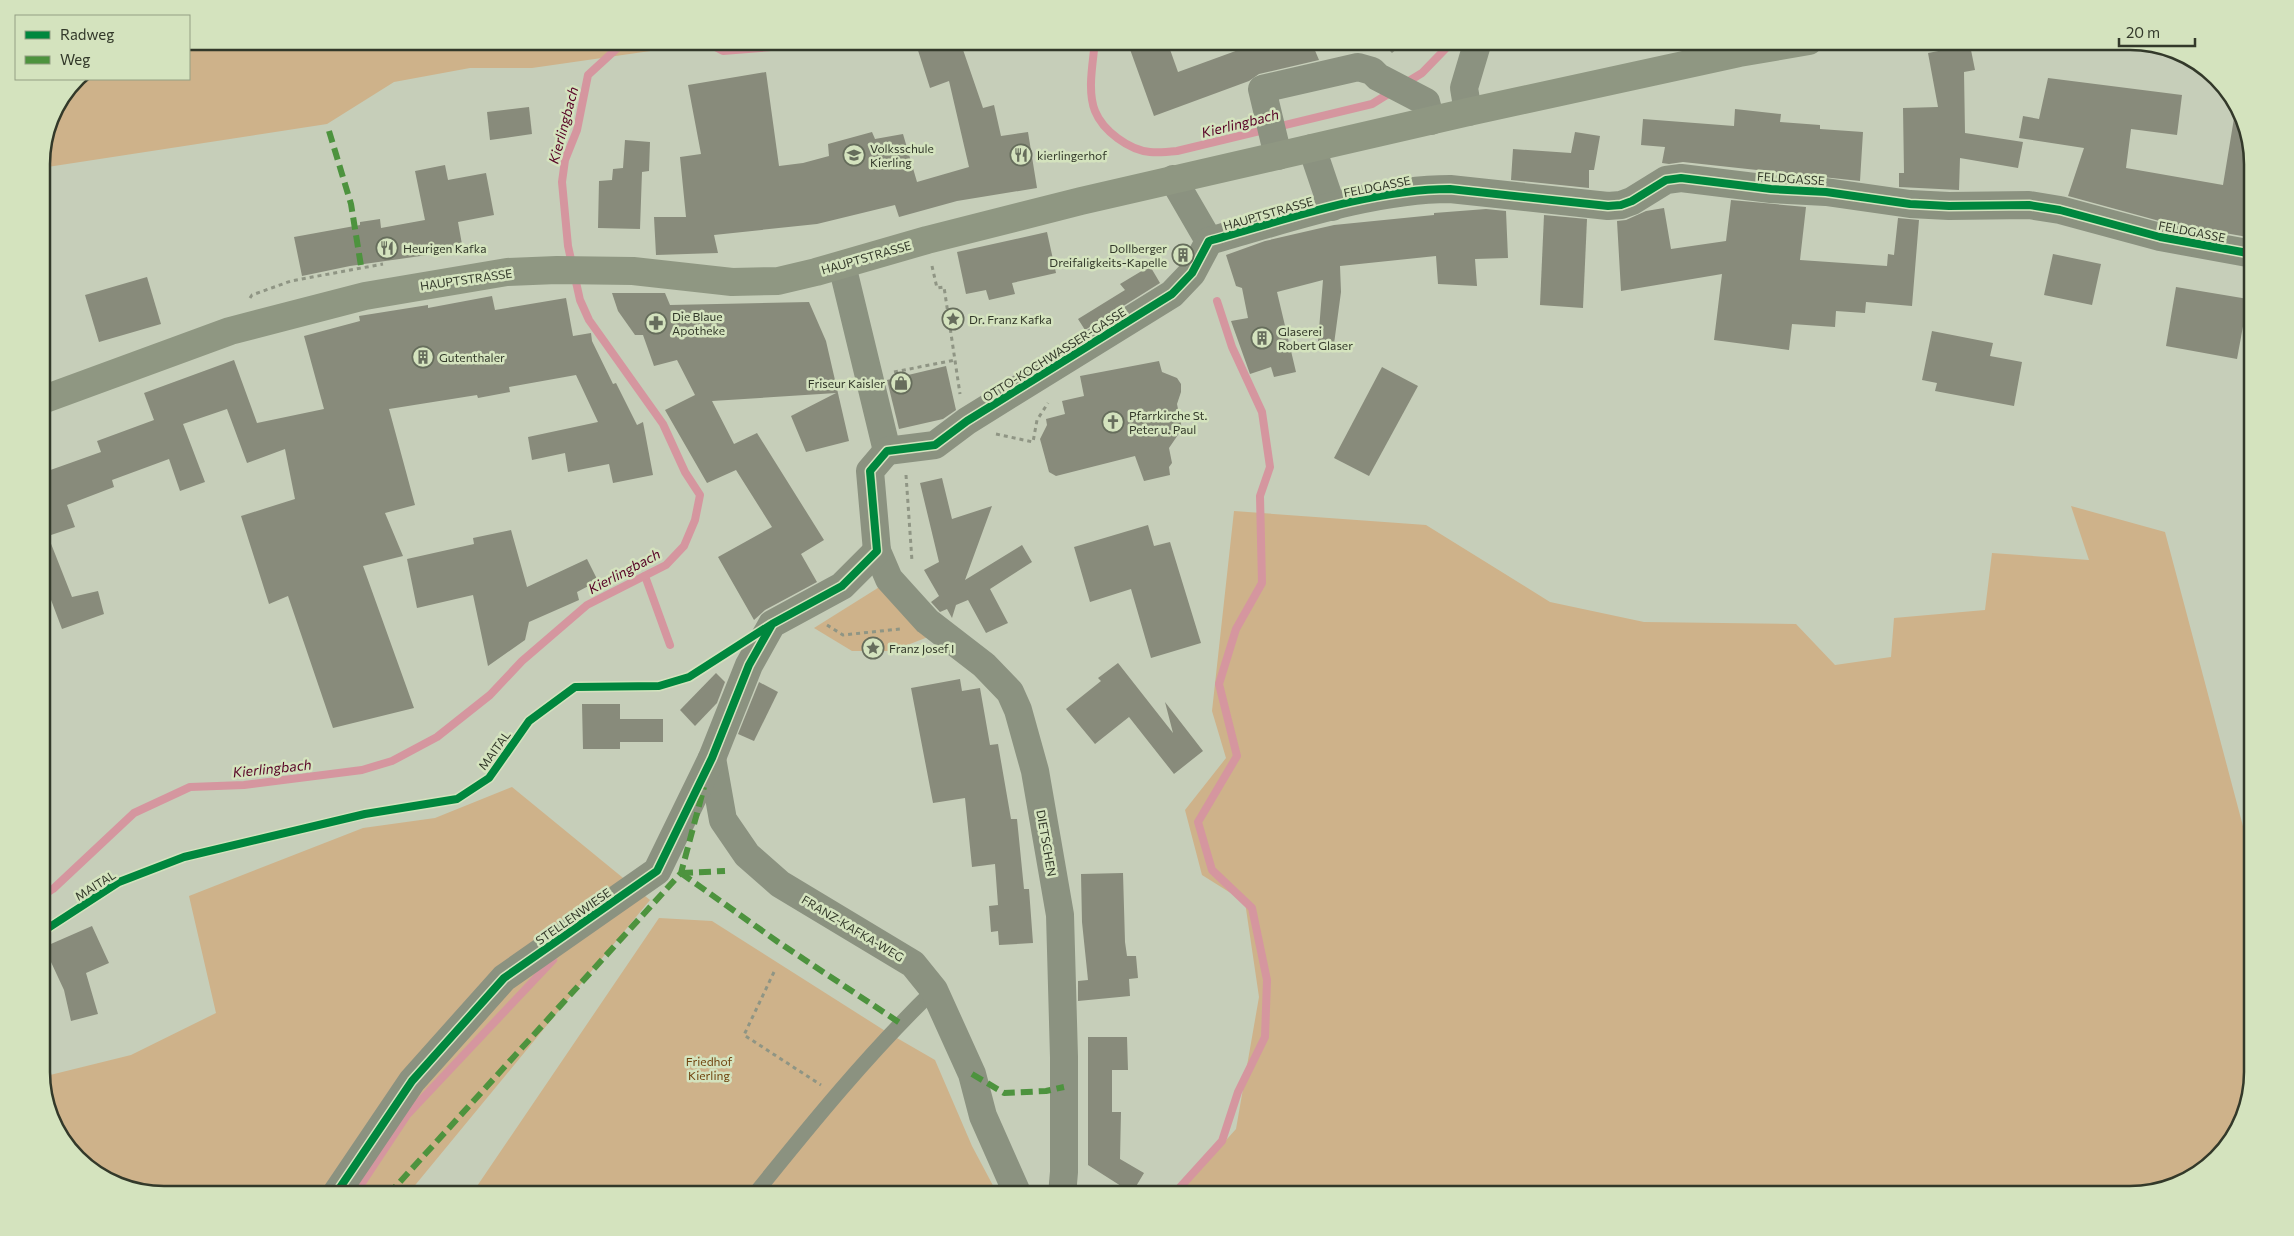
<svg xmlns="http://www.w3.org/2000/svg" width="2294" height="1236" font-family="Commissioner,sans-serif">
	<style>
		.green { fill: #ceb28a }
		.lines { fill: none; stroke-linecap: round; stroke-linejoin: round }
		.stream { stroke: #d5969f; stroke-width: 8 }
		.building { fill: #888b7b }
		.path { stroke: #8f9584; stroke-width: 3; stroke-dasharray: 4 4; stroke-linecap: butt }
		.service { stroke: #8b9280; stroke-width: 15 }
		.minor { stroke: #8b9280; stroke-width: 28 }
		.primary { stroke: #8f9782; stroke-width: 28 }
		.quiet { stroke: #4d933e; stroke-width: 6; stroke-dasharray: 12 6; stroke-linecap: butt }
		.cycleway-casing { stroke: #d4e3be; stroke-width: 11 }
		.cycleway { stroke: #00873e; stroke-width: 8 }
		.labels { text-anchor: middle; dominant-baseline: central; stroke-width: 5; stroke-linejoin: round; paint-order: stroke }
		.poi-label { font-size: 12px; fill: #33392a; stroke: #d4e3be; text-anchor: start }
		.street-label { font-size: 12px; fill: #33392a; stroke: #d4e3be }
		.park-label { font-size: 12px; fill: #70440f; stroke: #d4e3be }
		.water-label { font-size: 14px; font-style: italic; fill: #570124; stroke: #d4e3be }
		.rim { fill: none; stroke: #33392a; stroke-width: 2.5 }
	</style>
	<rect width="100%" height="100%" fill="#c6ceb9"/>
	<!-- green -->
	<g class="green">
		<path d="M 189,41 L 720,41 L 532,68 L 470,68 L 394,82 L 327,124 L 41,168 C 41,129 55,109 76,79 L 189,79 Z"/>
		<polygon points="2071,506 2165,532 2253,864 2253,1072 2240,1127 2192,1178 2131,1195 1177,1195 1236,1129 1259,997 1245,902 1202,875 1185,810 1226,758 1212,711 1234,511 1426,525 1550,602 1644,622 1796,624 1835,665 1891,657 1894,618 1985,610 1992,553 2089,560"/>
		<polygon points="881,586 928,637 892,651 852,651 814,628"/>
		<polygon points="512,787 650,900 407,1195 164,1195 109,1182 62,1141 42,1077 131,1055 216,1013 189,896 363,828 435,818"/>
		<polygon points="659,918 712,921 890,1034 935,1060 972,1146 998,1195 471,1195"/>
	</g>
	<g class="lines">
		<!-- stream -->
		<g class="stream">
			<polyline points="704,41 723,51 844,41"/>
			<path d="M 1095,41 C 1093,63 1087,91 1095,111 C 1103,131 1129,150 1150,152 C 1159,153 1168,152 1177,151 L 1372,104 L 1393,91"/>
			<polyline points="1404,84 1422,73 1453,41"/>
			<polyline points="645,576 670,645"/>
			<polyline points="42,896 53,889 134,813 190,787 244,785 362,770 392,761 437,737 490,695 522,661 587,605 666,565 684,546 695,520 700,495 685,472 663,424 589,320 580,300 568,246 562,182 565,160 577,130 588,75 625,41"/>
			<polyline points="354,1195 407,1115 553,960"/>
			<polyline points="1173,1195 1222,1141 1238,1092 1265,1037 1267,980 1252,908 1212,870 1198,822 1237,756 1219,684 1236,629 1262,583 1260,496 1270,467 1262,412 1232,347 1217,301"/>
		</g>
	</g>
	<!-- building -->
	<g class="building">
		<polygon points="915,41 960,41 983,108 994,105 1001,136 1028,132 1037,188 957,201 899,217 895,205 817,224 714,235 718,253 656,255 654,217 686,217 680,157 701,154 688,85 766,72 779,166 803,163 829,156 828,144 872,132 875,139 903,134 917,182 969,167 949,81 930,88"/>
		<polygon points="1127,41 1167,41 1178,72 1263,41 1311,41 1319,60 1259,74 1249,81 1154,116"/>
		<polygon points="1970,45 1975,70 1964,72 1965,133 2023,142 2018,168 1960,158 1959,190 1899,187 1899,173 1904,173 1903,108 1938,107 1928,53"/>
		<polygon points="2048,78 2182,95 2177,135 2131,129 2126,168 2223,185 2236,106 2252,156 2253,238 2163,222 2068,196 2084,148 2019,138 2023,116 2039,119"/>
		<polygon points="529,107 532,134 490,140 487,112"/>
		<polygon points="1735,109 1781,114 1780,122 1820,125 1820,129 1863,132 1860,181 1683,162 1669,164 1662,163 1665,147 1641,145 1643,119 1734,126"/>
		<polygon points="1575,132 1600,136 1594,170 1589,170 1589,188 1511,180 1513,149 1571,153"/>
		<polygon points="625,140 650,142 649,171 642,172 640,229 598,228 599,181 612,180 613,169 623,168"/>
		<polygon points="445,165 448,180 486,173 494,215 458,222 463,250 350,266 302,276 294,237 360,225 360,222 380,219 381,228 425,220 415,171"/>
		<polygon points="1731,200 1806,207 1800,260 1887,266 1888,254 1894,255 1898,218 1919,220 1912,306 1866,302 1865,313 1836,311 1835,327 1792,324 1789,350 1714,340 1722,274 1621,291 1617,221 1626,220 1646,211 1664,208 1671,249 1726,241"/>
		<polygon points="1486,209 1506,211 1508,258 1475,259 1477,286 1438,284 1436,256 1340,266 1341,292 1334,344 1318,342 1323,280 1277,292 1296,372 1274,377 1271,367 1250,374 1231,321 1248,318 1242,288 1236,286 1226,255 1265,241 1334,225 1434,215 1434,213"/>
		<polygon points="1544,215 1587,219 1583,308 1540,305"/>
		<polygon points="1047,232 1056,273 1012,283 1015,294 989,300 986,290 966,294 957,252"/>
		<polygon points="2053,254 2101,264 2092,305 2044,295"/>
		<polygon points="1150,266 1160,283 1085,330 1078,319 1125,290 1120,284"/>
		<polygon points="147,277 161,324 99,342 85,295"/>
		<polygon points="2176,287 2248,299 2237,359 2166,346"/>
		<polygon points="612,293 665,293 670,305 809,302 826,341 849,441 806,452 791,416 836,393 712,401 734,444 757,433 824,540 801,554 817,582 765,610 754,620 718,557 772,527 736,470 707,483 665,410 695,395 677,360 654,366 643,335 635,335 618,311"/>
		<polygon points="492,296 495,310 566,298 573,336 591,333 592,341 613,384 616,383 637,425 643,422 653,475 613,483 609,464 568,472 565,453 532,460 528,437 598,422 576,375 509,387 510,392 478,398 477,395 389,409 415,505 385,513 403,556 363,566 414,708 333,728 288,596 269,604 241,516 295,499 285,449 247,463 227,409 183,424 205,482 180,491 169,459 112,480 114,487 67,505 75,527 48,536 72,597 98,591 104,614 62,629 42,576 42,473 101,452 97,441 154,420 144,393 234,360 257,423 324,409 304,336 360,321 359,316 428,305 428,308"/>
		<polygon points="1932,331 1993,343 1990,356 2022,362 2014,406 1935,391 1937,383 1922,380"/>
		<polygon points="1159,361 1162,372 1177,378 1181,384 1181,392 1177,404 1182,429 1169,448 1172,463 1169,467 1170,475 1144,481 1135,456 1056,476 1049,472 1040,439 1047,425 1046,419 1065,414 1062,401 1084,396 1080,376"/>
		<polygon points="946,366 956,410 943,419 899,429 887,380"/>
		<polygon points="1382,367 1418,386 1369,476 1334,458"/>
		<polygon points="942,478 952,519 992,506 965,580 1022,545 1032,562 990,589 1008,623 986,633 968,600 956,605 952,618 947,609 940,612 931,602 939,596 924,570 939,562 920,483"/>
		<polygon points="1148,525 1154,546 1170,542 1201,643 1151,658 1131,589 1090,602 1074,547"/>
		<polygon points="511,530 527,587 587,559 598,581 577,592 579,600 529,622 525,640 488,666 473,595 417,608 407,559 474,544 473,538"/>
		<polygon points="1118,663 1173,733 1165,702 1203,751 1174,774 1129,717 1095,744 1066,709 1101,681 1098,678"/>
		<polygon points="716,673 725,682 717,703 695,726 680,710"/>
		<polygon points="960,679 962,691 980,688 990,745 998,744 1011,819 1017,819 1024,889 1029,889 1033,943 999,945 998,931 991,932 989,906 998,905 995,864 972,867 965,798 933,803 911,688"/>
		<polygon points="759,682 778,692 754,741 738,734"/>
		<polygon points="582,704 620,704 620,719 663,719 663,742 620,742 620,749 583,749"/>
		<polygon points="1123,873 1125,942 1127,956 1136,956 1138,978 1129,979 1130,996 1078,1001 1078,981 1088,980 1082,922 1081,874"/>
		<polygon points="92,926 109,963 86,973 98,1014 71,1021 64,990 44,947"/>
		<polygon points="1088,1037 1127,1037 1128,1070 1112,1070 1112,1112 1121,1112 1120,1159 1144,1173 1132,1193 1088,1165"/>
	</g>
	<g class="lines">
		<!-- path -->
		<g class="path">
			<polyline points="1391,52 1400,44 1409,41"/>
			<polyline points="932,266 937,288 944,287 960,394"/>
			<polyline points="250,298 252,295 291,281 383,264"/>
			<polyline points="894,372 955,360"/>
			<polyline points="996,434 1033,442 1037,420 1048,403"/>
			<polyline points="906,475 912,561"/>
			<polyline points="827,625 843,635 900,629"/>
			<polyline points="774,972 744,1035 821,1085"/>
		</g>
		<!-- service -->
		<path class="service" d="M 754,1195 C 811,1124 868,1054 934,990"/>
		<!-- minor -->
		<g class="minor">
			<polyline points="1468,112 1464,88 1478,41"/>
			<polyline points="1312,148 1332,207"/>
			<polyline points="1278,156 1262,89 1358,67 1372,71 1378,77 1426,102 1431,121"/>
			<polyline points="1173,179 1209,241"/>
			<path d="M 1209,241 C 1284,220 1373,189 1450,189 L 1608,206 L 1621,205 L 1632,201 L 1666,180 L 1681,178 L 1771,189 L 1826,192 L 1910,204 L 1949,206 L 2029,205 L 2060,210 L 2160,237 L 2253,254"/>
			<polyline points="842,265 887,451"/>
			<polyline points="887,451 870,471 877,551 889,579 927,621 984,665 1010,692 1018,710 1035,771 1060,915 1064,1057 1064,1172 1062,1195"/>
			<polyline points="887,451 935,445 967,421 1172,294 1192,273 1209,241"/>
			<polyline points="712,758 723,820 747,855 780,884 913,964 934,990 972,1074 983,1116 1018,1195"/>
			<polyline points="335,1195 412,1081 504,978 657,871 712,758 749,665 772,624 842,586 877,551"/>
		</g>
		<!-- primary -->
		<polyline class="primary" points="42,400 230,331 365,296 507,272 557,270 633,271 732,282 778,281 816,272 927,240 1081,201 1468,112 1739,53 1809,41"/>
		<!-- quiet -->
		<g class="quiet">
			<polyline points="329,131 351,204 361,266"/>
			<polyline points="681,873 778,942 900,1023"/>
			<polyline points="681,873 725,871"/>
			<polyline points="972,1074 1004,1093 1046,1091 1064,1087"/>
			<polyline points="388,1195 681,873 704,787"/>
		</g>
		<!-- cycleway casing -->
		<g class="cycleway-casing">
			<g id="cycleway">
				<path d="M 42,932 L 119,882 L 184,857 L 365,814 L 457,799 L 489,778 L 529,721 L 575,687 L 659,686 L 689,677 L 772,624 L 842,586 L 877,551 L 870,471 L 887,451 L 935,445 L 967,421 L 1172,294 L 1192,273 L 1209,241 C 1284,220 1373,189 1450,189 L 1608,206 L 1621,205 L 1632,201 L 1666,180 L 1681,178 L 1771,189 L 1826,192 L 1910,204 L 1949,206 L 2029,205 L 2060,210 L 2160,237 L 2253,254"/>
				<polyline points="335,1195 412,1081 504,978 657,871 712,758 749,665 771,626"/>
			</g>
		</g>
		<!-- cycleway -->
		<use href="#cycleway" class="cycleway"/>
	</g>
	<!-- icons -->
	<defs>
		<g id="school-ring" transform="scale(1.125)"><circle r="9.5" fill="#d4e3be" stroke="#666d5c" stroke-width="1.5"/><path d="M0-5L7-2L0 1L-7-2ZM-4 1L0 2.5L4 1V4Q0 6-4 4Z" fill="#666d5c"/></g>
		<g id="restaurant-ring" transform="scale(1.125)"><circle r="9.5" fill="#d4e3be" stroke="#666d5c" stroke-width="1.5"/><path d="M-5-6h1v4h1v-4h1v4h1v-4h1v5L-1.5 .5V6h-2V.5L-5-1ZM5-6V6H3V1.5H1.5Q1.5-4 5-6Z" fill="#666d5c"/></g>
		<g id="building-ring" transform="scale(1.125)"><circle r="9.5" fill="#d4e3be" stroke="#666d5c" stroke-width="1.5"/><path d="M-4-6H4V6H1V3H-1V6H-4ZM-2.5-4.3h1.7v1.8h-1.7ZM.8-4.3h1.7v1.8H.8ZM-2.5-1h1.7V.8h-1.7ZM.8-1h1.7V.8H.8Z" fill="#666d5c"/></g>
		<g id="sight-ring" transform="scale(1.125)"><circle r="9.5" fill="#d4e3be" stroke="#666d5c" stroke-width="1.5"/><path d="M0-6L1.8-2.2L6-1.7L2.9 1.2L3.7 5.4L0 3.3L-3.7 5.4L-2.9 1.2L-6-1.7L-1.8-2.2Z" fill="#666d5c"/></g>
		<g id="pharmacy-ring" transform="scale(1.125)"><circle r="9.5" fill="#d4e3be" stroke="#666d5c" stroke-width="1.5"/><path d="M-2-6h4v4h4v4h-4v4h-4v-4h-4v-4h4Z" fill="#666d5c"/></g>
		<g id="shop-ring" transform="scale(1.125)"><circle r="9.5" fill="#d4e3be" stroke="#666d5c" stroke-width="1.5"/><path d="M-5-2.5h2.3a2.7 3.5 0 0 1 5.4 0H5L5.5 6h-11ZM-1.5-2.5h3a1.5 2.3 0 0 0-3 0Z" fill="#666d5c"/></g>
		<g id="church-ring" transform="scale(1.125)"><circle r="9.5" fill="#d4e3be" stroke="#666d5c" stroke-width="1.5"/><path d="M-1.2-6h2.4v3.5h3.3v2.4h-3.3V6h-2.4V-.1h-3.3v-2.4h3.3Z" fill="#666d5c"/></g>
	</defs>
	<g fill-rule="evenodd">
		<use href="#school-ring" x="854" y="155"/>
		<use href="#restaurant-ring" x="1021" y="155"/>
		<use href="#restaurant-ring" x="387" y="248"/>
		<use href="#building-ring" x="1183" y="255"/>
		<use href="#sight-ring" x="953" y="319"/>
		<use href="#pharmacy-ring" x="656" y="323"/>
		<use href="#building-ring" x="1262" y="338"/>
		<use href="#building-ring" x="423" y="357"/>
		<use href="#shop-ring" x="901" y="383"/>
		<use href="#church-ring" x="1113" y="422"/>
		<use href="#sight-ring" x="873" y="648"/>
	</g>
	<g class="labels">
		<!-- poi labels -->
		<g class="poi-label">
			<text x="870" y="148">Volksschule<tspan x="870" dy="14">Kierling</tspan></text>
			<text x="1037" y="155">kierlingerhof</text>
			<text x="403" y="248">Heurigen Kafka</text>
			<text x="1167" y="248" text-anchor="end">Dollberger<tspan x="1167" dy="14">Dreifaligkeits-Kapelle</tspan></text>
			<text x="672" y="316">Die Blaue<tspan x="672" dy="14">Apotheke</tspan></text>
			<text x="969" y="319">Dr. Franz Kafka</text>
			<text x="1278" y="331">Glaserei<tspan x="1278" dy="14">Robert Glaser</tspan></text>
			<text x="439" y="357">Gutenthaler</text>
			<text x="885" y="383" text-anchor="end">Friseur Kaisler</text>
			<text x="1129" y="415">Pfarrkirche St.<tspan x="1129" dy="14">Peter u. Paul</tspan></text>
			<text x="889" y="648">Franz Josef I</text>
		</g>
		<!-- street labels -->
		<g class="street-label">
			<text transform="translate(1791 178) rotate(4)">FELDGASSE</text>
			<text transform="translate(1377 186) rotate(-11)">FELDGASSE</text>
			<text transform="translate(1268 213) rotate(-16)">HAUPTSTRASSE</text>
			<text transform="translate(2192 231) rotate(11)">FELDGASSE</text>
			<text transform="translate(866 257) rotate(-16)">HAUPTSTRASSE</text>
			<text transform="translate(466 279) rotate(-8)">HAUPTSTRASSE</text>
			<text transform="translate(1054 354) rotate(-32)">OTTO-KOCHWASSER-GASSE</text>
			<text transform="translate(494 750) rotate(-54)">MAITAL</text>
			<text transform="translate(1047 843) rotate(80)">DIETSCHEN</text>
			<text transform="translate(95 885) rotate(-32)">MAITAL</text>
			<text transform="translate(573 916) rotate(-35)">STELLENWIESE</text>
			<text transform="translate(853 928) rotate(31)">FRANZ-KAFKA-WEG</text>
		</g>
		<!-- park labels -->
		<g class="park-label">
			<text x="709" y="1061">Friedhof<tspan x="709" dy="14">Kierling</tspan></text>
		</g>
		<!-- water labels -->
		<g class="water-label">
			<text transform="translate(1240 123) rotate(-14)">Kierlingbach</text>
			<text transform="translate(563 125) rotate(-75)">Kierlingbach</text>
			<text transform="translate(624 571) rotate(-28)">Kierlingbach</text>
			<text transform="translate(272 768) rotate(-6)">Kierlingbach</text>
		</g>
	</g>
	<!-- crop -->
	<path d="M0 0H2294V1236H0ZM164 50H2130A114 114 0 0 1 2244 164V1072A114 114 0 0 1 2130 1186H164A114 114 0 0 1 50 1072V164A114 114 0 0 1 164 50Z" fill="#d4e3be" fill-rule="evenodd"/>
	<path class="rim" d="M164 50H2130A114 114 0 0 1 2244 164V1072A114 114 0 0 1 2130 1186H164A114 114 0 0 1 50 1072V164A114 114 0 0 1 164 50Z"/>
	<!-- legend -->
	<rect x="15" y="15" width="175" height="65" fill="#d4e3be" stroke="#949f83"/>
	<rect x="25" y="31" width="25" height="8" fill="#00873e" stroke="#949f83"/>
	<text x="60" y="40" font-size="15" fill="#33392a">Radweg</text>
	<rect x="25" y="56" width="25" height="8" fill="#4d933e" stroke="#949f83"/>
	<text x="60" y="65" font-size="15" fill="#33392a">Weg</text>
	<!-- scale -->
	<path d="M2119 38v8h76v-8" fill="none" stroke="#33392a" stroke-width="2.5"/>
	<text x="2126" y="38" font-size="15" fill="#33392a" stroke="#d4e3be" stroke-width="4" paint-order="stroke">20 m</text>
</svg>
